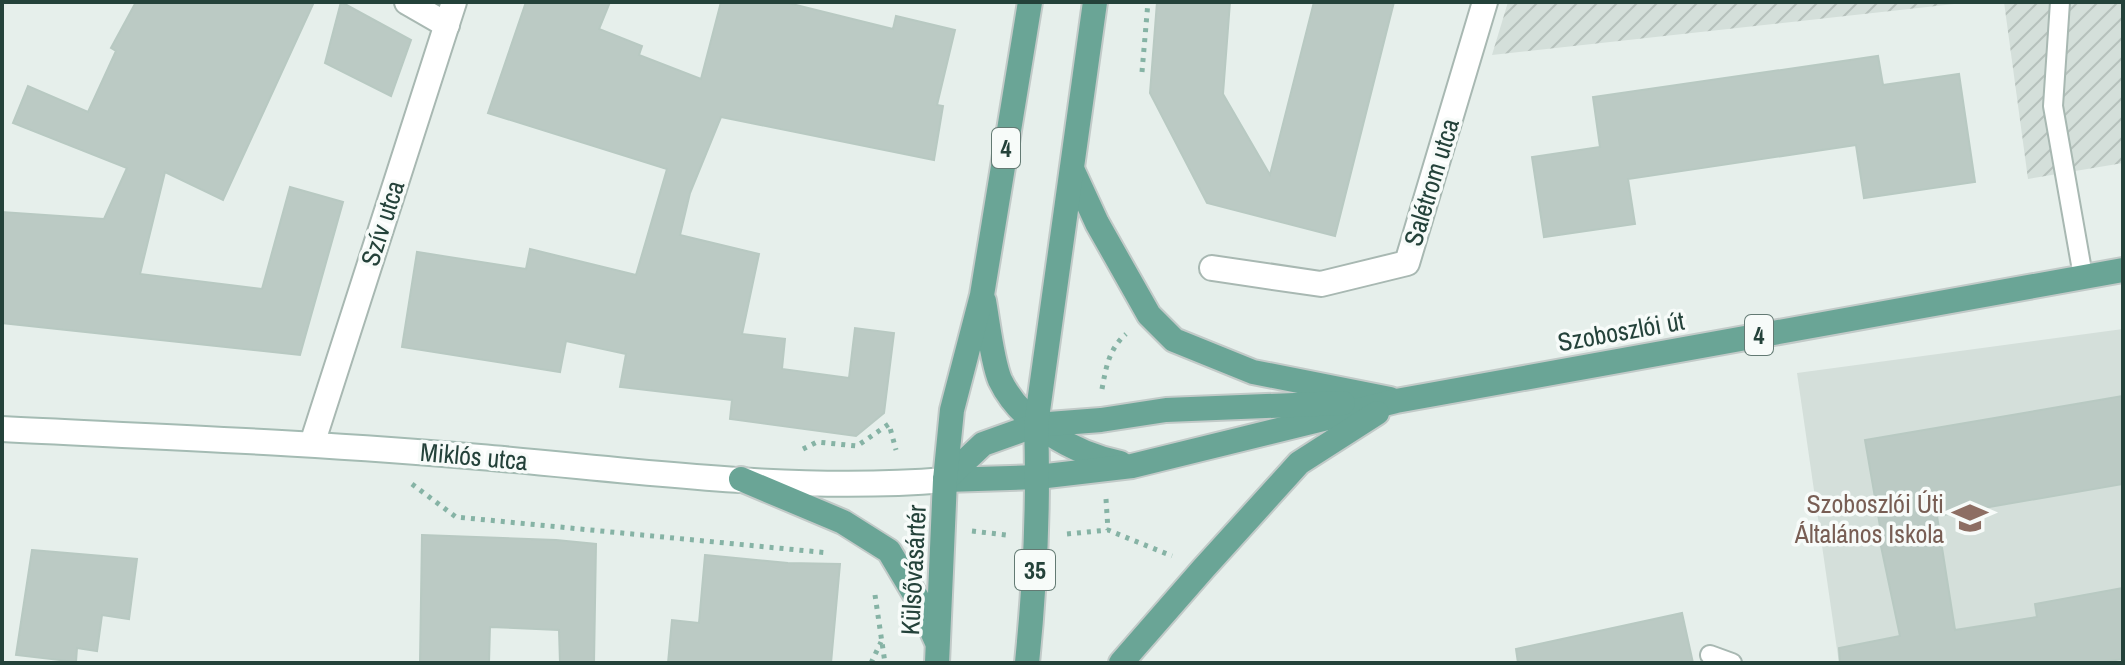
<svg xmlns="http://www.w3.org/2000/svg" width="2125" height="665" font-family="'Archivo Narrow',sans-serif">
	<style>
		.built { fill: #d4dfda }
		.industrial { fill: url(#industrial-furrows) }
		.building { fill: #bbcac4; stroke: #b8c9c2; stroke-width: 2 }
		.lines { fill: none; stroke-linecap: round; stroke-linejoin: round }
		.lane-casing { stroke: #a8b8b2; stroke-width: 22 }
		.street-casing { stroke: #a8b8b2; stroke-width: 28 }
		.secondary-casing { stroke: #a4bbb3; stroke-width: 28 }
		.primary-casing { stroke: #c2cac8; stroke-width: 28 }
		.path { stroke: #86b3a5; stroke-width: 5; stroke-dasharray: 4 6; stroke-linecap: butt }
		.lane { stroke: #fff; stroke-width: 18 }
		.street { stroke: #fff; stroke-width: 24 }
		.secondary { stroke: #fff; stroke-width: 24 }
		.primary { stroke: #6aa596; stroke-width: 24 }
		.labels { text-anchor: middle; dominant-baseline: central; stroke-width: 7; stroke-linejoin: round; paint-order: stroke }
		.shield { fill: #f7fbf9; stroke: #637a73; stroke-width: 2 }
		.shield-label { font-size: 24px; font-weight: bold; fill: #24423a }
		.street-label { font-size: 26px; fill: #24423a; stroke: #f7fbf9 }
		.education-label { font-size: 26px; fill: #785e54; stroke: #f7fbf9; text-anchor: end }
	</style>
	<defs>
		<pattern id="industrial-furrows" width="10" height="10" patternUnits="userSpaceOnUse" patternTransform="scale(2)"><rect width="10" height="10" fill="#d4dfda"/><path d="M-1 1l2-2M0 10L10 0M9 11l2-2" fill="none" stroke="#b6c1bc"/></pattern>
	</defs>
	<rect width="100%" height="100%" fill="#e6efeb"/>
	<!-- built -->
	<polygon class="built" points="2123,329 2123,663 1839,663 1797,373"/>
	<!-- industrial -->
	<g class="industrial">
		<polygon points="1508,2 1972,2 1492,55"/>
		<polygon points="2004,2 2123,2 2123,163 2028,179"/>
	</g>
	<!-- building -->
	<g class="building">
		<polygon points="136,2 314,2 223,200 165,172 140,274 262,289 290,187 343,202 300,355 2,323 2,212 104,219 127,168 13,123 28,86 88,112 116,51 111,48"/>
		<polygon points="341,2 411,40 391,96 325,63"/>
		<polygon points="526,2 610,2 599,29 642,46 639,55 701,79 721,2 784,2 893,29 896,16 955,30 937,105 943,106 934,160 721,117 690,193 680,235 759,254 742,334 785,339 782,369 849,378 855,328 894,333 884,413 856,436 730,419 732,400 620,387 626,354 566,341 560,372 402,347 417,252 526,269 530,249 636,275 667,169 488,113"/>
		<polygon points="1157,2 1230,2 1223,94 1270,175 1314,2 1394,2 1335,236 1207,203 1150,93"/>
		<polygon points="1878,56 1883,85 1959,74 1975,182 1864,198 1856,145 1628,179 1635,224 1544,237 1532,157 1600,147 1593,97"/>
		<polygon points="2123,396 2123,484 1937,516 1955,630 2037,617 2035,604 2123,588 2123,659 2096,663 1840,663 1839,648 1900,636 1878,532 1881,532 1865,440"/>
		<polygon points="422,535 556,540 596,544 594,663 560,663 559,630 490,627 489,663 420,663"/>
		<polygon points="32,550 137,559 129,619 102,615 97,651 77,648 76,662 16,655"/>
		<polygon points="705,555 788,563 840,564 831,663 668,663 672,620 699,623"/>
		<polygon points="1682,613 1693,663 1518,663 1516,649"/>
	</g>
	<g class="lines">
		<!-- lane casing -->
		<g class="lane-casing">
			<g id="lane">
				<polyline points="2060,2 2053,106 2083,276"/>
				<polyline points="1710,655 1732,663"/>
			</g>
		</g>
		<!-- street casing -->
		<g class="street-casing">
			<g id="street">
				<polyline points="407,2 447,25"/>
				<polyline points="1212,268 1321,284 1407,263 1485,2"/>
				<polyline points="312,444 454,2"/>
			</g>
		</g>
		<!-- secondary casing -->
		<g class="secondary-casing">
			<path id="secondary" d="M 2,429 C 161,437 321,443 480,457 C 633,470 791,493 945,480"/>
		</g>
		<!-- primary casing -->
		<g class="primary-casing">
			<g id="primary">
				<polyline points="1073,171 1097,223 1149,315 1174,340 1253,372 1390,399"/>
				<path d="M 984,301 C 988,323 992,361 1000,380 C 1021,424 1074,453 1120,463"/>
				<polyline points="741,479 843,522 889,551 917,598 936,640"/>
				<polyline points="945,480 1038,477 1132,466 1396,401 2123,270"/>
				<polyline points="945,480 983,444 1036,425 1101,420 1166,410 1343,403"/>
				<polyline points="937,663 945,480 952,410 982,295 1030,2"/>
				<path d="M 1027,663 C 1035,584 1039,505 1036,425 L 1095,2"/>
				<polyline points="1121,663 1203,569 1299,463 1377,413"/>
			</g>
		</g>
		<!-- path -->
		<g class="path">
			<polyline points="1142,72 1148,2"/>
			<path d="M 1102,389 C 1106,367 1109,349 1126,334"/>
			<polyline points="803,449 817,442 857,446 889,424 896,450"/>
			<polyline points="412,484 456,517 829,553"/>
			<polyline points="1106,499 1108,530"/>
			<polyline points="972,531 1006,535"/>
			<polyline points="1067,534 1108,530 1172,556"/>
			<polyline points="875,595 885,663"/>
			<polyline points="871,663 881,642"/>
		</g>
		<!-- lane -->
		<use href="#lane" class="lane"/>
		<!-- street -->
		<use href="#street" class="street"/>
		<!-- secondary -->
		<use href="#secondary" class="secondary"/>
		<!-- primary -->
		<use href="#primary" class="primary"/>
	</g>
	<!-- icons -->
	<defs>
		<g id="school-bare" transform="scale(2.76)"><path d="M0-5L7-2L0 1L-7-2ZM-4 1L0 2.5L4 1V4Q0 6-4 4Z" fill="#8d6e63" stroke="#f7fbf9" stroke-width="2.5" paint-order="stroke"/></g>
	</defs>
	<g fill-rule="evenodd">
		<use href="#school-bare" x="1970" y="518"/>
	</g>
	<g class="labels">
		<!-- shield labels -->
		<g class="shield">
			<rect x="992" y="128" width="28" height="40" rx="6"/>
			<rect x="1745" y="315" width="28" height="40" rx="6"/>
			<rect x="1015" y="550" width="40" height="40" rx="6"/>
		</g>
		<g class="shield-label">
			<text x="1006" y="148">4</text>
			<text x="1759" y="335">4</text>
			<text x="1035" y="570">35</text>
		</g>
		<!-- street labels -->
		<g class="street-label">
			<text transform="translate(1431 182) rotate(-73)">Salétrom utca</text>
			<text transform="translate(382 223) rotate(-72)">Szív utca</text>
			<text transform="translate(1621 331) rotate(-10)">Szoboszlói út</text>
			<text transform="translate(474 456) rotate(5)">Miklós utca</text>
			<text transform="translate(913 570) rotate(-87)">Külsővásártér</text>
		</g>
		<!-- education labels -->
		<g class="education-label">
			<text x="1944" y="503">Szoboszlói Úti<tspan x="1944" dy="30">Általános Iskola</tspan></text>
		</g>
	</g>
	<!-- border -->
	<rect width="2125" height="665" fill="none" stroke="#24423a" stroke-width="8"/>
</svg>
